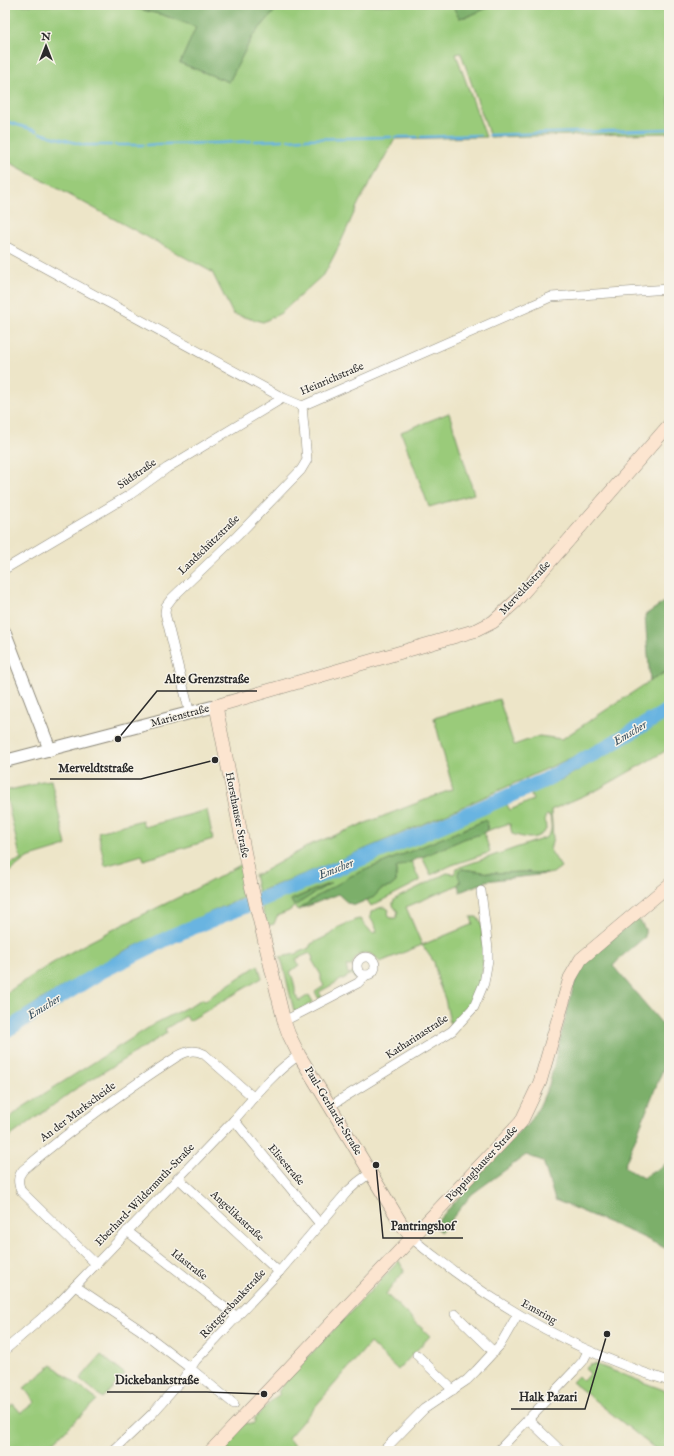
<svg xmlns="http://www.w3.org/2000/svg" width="674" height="1456" font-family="'IM FELL English',serif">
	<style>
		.green { fill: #9acb7a; stroke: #627b52; fill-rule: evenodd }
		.forest { fill: #7baf6a; stroke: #536d4a }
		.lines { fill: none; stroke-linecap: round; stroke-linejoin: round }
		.stream { stroke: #69b4e1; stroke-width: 2.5 }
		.river { stroke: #69b4e1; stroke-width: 15 }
		.minor-casing { stroke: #8c887a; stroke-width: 10 }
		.tertiary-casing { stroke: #8c887a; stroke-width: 14 }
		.secondary-casing { stroke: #8c887a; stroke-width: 14 }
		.minor { stroke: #fff; stroke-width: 9 }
		.tertiary { stroke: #fff; stroke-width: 12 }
		.secondary { stroke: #fce5d0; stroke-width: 13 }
		.labels { text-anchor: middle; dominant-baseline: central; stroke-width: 3; stroke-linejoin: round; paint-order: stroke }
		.street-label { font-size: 11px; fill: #2b2b2b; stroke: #f7f3e8 }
		.water-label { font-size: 12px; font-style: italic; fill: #3e5462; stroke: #f7f3e8 }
		.leader { fill: none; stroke: #2b2b2b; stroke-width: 1.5 }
		.callout-dot { fill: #2b2b2b; stroke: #f7f3e8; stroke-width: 1.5 }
		.callout-label { font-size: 12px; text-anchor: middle; font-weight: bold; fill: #2b2b2b; stroke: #f7f3e8; stroke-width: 3; stroke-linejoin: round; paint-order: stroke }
	</style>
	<rect width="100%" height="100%" fill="#f7f3e8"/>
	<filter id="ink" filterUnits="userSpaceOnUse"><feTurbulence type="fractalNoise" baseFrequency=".025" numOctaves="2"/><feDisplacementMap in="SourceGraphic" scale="8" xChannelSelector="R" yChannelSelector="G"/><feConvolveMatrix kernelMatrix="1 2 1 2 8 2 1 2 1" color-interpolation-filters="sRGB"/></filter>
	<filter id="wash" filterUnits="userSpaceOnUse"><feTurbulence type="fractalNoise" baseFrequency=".012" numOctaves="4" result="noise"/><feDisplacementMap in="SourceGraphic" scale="16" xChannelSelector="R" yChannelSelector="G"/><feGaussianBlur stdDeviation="0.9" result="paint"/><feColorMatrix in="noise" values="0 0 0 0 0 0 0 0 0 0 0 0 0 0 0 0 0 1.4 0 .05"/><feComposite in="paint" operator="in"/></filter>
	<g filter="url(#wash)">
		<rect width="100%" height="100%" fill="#ede5c8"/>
		<!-- green -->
		<g class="green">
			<polygon points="5,5 123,5 163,15 197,27 180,63 229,82 252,37 280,5 452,5 459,18 469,16 494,5 669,5 669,133 490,137 461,53 456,54 486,137 395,139 359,202 339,246 325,273 281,313 263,322 233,314 212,272 5,160"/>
			<polygon points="449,413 474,494 429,507 401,432"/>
			<polygon points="669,670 669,703 584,752 442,816 337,861 258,892 254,875 257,875 312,844 453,789 434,718 499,699 514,745 539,736 562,739 650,681"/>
			<path d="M 669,718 L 669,749 L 599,789 L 551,810 L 553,838 L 550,850 L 561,867 L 553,873 L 547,874 L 526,872 L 490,873 L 462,869 L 458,873 L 461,880 L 458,885 L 406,907 L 422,945 L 473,924 L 471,917 L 477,917 L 481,922 L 484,955 L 481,981 L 470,1006 L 451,1027 L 445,999 L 439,984 L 434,962 L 422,945 L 380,962 C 372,949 355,950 352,966 L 346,966 L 348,974 L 354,972 L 356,976 L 355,979 L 352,974 L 319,992 L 322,997 L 319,999 L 315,992 L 324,986 L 321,980 L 321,975 L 312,960 L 313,958 L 310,953 L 296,959 L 299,965 L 290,972 C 293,977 296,989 295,994 L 299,1001 L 309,995 L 313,1002 L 298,1011 L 294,1011 L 283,965 L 280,957 L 296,954 L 309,948 L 311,944 L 333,933 L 337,928 L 355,920 L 360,919 L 372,933 L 377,932 C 376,925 372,922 370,917 L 371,912 C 378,909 383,904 389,910 L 388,913 L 390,918 L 396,918 L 398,912 C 395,907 390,906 395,899 L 447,873 L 454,874 L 457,868 L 545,838 C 554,833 551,824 550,816 L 547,815 L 545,817 L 546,830 C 534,842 526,838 512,834 L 510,824 L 507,824 L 486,831 L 488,826 L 486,820 L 351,876 L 316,897 L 298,910 L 294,907 L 289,911 L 277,916 L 274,924 L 270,925 L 266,924 L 261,904 L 506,803 L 510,810 L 533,800 L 530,792 L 563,779 ZM 329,884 L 294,906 L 291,900 L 320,887 Z"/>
			<polygon points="51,780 66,845 63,847 27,858 5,875 5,865 21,860 5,791 36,784 36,782"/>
			<polygon points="207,810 213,839 144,860 142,855 105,866 98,832 142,820 144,827"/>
			<polygon points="484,833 490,851 488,853 452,865 431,875 422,857 466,838"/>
			<polygon points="411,861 420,881 371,906 367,900 374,897 381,889 390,887 396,882 396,868"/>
			<path d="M 242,864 L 249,895 L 124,951 L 42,999 L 5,1024 L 5,994 C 36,973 67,953 101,936 C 148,911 197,890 242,864 Z"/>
			<polygon points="258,965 262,978 189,1021 186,1016 165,1029 167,1033 74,1090 5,1140 5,1122 20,1109 156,1023 203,999 204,1001"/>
			<polygon points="399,1261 404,1271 386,1294 430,1336 398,1370 370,1343 288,1438 298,1451 217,1451 246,1423 253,1424 255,1421 255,1418 273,1399 280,1394 278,1392 288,1378"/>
			<polygon points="101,1355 125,1374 103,1398 80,1379"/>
			<polygon points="595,1364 669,1392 669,1451 658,1451 572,1382 578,1376 583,1381 590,1373 585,1369 590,1365"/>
			<polygon points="52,1365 97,1400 44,1451 5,1451 5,1411 13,1404 21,1413 35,1402 24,1388"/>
		</g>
		<!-- forest -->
		<g class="forest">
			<polygon points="123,5 280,5 252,37 229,82 180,63 196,27 163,15"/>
			<polygon points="452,5 494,5 469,16 459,18"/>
			<polygon points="669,599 669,670 650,681 645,615"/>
			<polygon points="486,820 488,826 486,831 482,834 466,838 396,868 396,882 390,887 381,889 374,897 355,905 348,903 338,894 298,910 316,897 351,876"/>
			<path d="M 462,869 L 490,873 L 526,872 L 547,874 L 485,881 L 485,884 L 477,885 L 460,892 L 458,885 C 463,881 458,879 458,874 L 459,871 Z"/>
			<polygon points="331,883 294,906 291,900"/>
			<polygon points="636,919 640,921 645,929 645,937 621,957 613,966 669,1032 669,1054 624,1167 643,1178 669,1162 669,1250 638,1235 555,1200 543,1161 526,1155 472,1194 441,1232 433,1226 524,1126 526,1127 539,1107 549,1085 570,999 578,972 583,963"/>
		</g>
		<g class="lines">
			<!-- stream -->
			<g class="stream">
				<polyline points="5,121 37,131"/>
				<polyline points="40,133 48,135"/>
				<polyline points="489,135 669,129"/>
				<polyline points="50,136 84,145 111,145"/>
				<polyline points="395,137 398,137"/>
				<polyline points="400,137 417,137"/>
				<polyline points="421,137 480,135"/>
				<polyline points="305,139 391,137"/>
				<polyline points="288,140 302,139"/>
				<polyline points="255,141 283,140"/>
				<polyline points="237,142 251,141"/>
				<polyline points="220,143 235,142"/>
				<polyline points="160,144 219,143"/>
				<polyline points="115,145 144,145"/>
				<polyline points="147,145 158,144"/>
			</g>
			<!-- river -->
			<polyline class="river" points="5,1031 102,971 174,935 412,838 543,781 601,750 669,710"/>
		</g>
	</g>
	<g filter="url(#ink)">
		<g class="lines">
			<!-- minor casing -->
			<g class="minor-casing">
				<g id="minor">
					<polyline points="5,246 283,398 302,406 551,297 669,289"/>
					<polyline points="5,569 131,494 167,468 283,398"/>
					<polyline points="190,714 165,613 166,606 172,598 237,536 301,470 307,460 302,406"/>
					<circle cx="366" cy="966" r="9"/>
					<polyline points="284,1021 302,1012 358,983 366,975"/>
					<polyline points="330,1106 452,1031 474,1007 484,983 488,960 488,949 481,891"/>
					<polyline points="234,1120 320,1224"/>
					<polyline points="178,1178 279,1272"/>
					<polyline points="127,1231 237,1317"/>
					<path d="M 412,1238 C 426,1251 441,1261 455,1272 C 520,1320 592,1357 669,1381"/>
					<path d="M 96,1264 L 21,1191 C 18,1183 17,1177 23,1170 C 73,1128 124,1091 178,1056 C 187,1051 194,1049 204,1054 L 253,1097"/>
					<polyline points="75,1286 139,1329 190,1368 234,1404"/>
					<polyline points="455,1314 494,1352"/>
					<path d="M 5,1350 L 58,1304 L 75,1286 L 234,1120 C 254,1097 274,1072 299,1055"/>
					<polyline points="417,1355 453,1390"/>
					<polyline points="528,1419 561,1451"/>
					<polyline points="113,1451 152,1414 183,1379 196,1360 279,1272 347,1192 358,1182 370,1173"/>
					<polyline points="383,1451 424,1409 467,1380 476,1371 500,1345 518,1314"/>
					<polyline points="498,1451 574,1371 583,1361 588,1351"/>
				</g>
			</g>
			<!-- tertiary casing -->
			<g class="tertiary-casing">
				<g id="tertiary">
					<polyline points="5,633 50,750"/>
					<polyline points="5,761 216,706"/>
				</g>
			</g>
			<!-- secondary casing -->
			<g class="secondary-casing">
				<g id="secondary">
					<polyline points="412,1238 402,1225 299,1055 289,1035 284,1021 251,885 216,706 477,630 493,622 515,602 669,425"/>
					<polyline points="211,1451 521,1122 540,1082 570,978 581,959 669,885"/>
				</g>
			</g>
			<!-- minor -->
			<use href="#minor" class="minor"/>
			<!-- tertiary -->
			<use href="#tertiary" class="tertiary"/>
			<!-- secondary -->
			<use href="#secondary" class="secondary"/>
		</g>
	</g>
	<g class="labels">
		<!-- street labels -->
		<g class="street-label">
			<text transform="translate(332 379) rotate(-23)">Heinrichstraße</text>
			<text transform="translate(137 474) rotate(-35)">Südstraße</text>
			<text transform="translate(209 545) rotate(-44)">Landschützstraße</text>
			<text transform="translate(525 588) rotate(-47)">Merveldtstraße</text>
			<text transform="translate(180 716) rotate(-15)">Marienstraße</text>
			<text transform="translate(237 815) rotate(79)">Horsthauser Straße</text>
			<text transform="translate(417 1037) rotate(-33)">Katharinastraße</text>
			<text transform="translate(333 1111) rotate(59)">Paul-Gerhardt-Straße</text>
			<text transform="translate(78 1112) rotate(-37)">An der Markscheide</text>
			<text transform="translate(482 1164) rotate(-47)">Pöppinghauser Straße</text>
			<text transform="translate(286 1165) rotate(50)">Elisestraße</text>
			<text transform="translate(145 1195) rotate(-46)">Eberhard-Wildermuth-Straße</text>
			<text transform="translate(237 1216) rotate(43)">Angelikastraße</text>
			<text transform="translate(189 1265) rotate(38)">Idastraße</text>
			<text transform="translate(233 1304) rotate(-47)">Röttgersbankstraße</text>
			<text transform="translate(539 1312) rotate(29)">Emsring</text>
		</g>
		<!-- water labels -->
		<g class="water-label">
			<text transform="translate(630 733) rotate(-31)">Emscher</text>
			<text transform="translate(336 869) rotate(-22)">Emscher</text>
			<text transform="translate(44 1007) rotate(-32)">Emscher</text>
		</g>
	</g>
	<!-- callouts -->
	<path class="leader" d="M118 739L157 691H257M215 760L141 779H50M376 1165L383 1238H463M264 1394L207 1392H107M607 1334L585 1409H511"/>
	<g class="callout-dot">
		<circle cx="118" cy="739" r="4"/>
		<circle cx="215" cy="760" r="4"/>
		<circle cx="376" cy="1165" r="4"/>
		<circle cx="264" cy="1394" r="4"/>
		<circle cx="607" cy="1334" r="4"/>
	</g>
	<g class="callout-label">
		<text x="207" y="683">Alte Grenzstraße</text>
		<text x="96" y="772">Merveldtstraße</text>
		<text x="423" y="1230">Pantringshof</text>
		<text x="157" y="1384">Dickebankstraße</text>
		<text x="548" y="1401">Halk Pazari</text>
	</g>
	<!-- margin -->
	<rect width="674" height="1456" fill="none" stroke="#f7f3e8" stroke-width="20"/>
	<!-- north arrow -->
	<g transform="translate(46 46)" stroke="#f7f3e8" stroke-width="3" paint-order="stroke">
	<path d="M0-3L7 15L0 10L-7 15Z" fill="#2b2b2b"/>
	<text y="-6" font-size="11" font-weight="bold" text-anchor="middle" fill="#2b2b2b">N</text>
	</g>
</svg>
